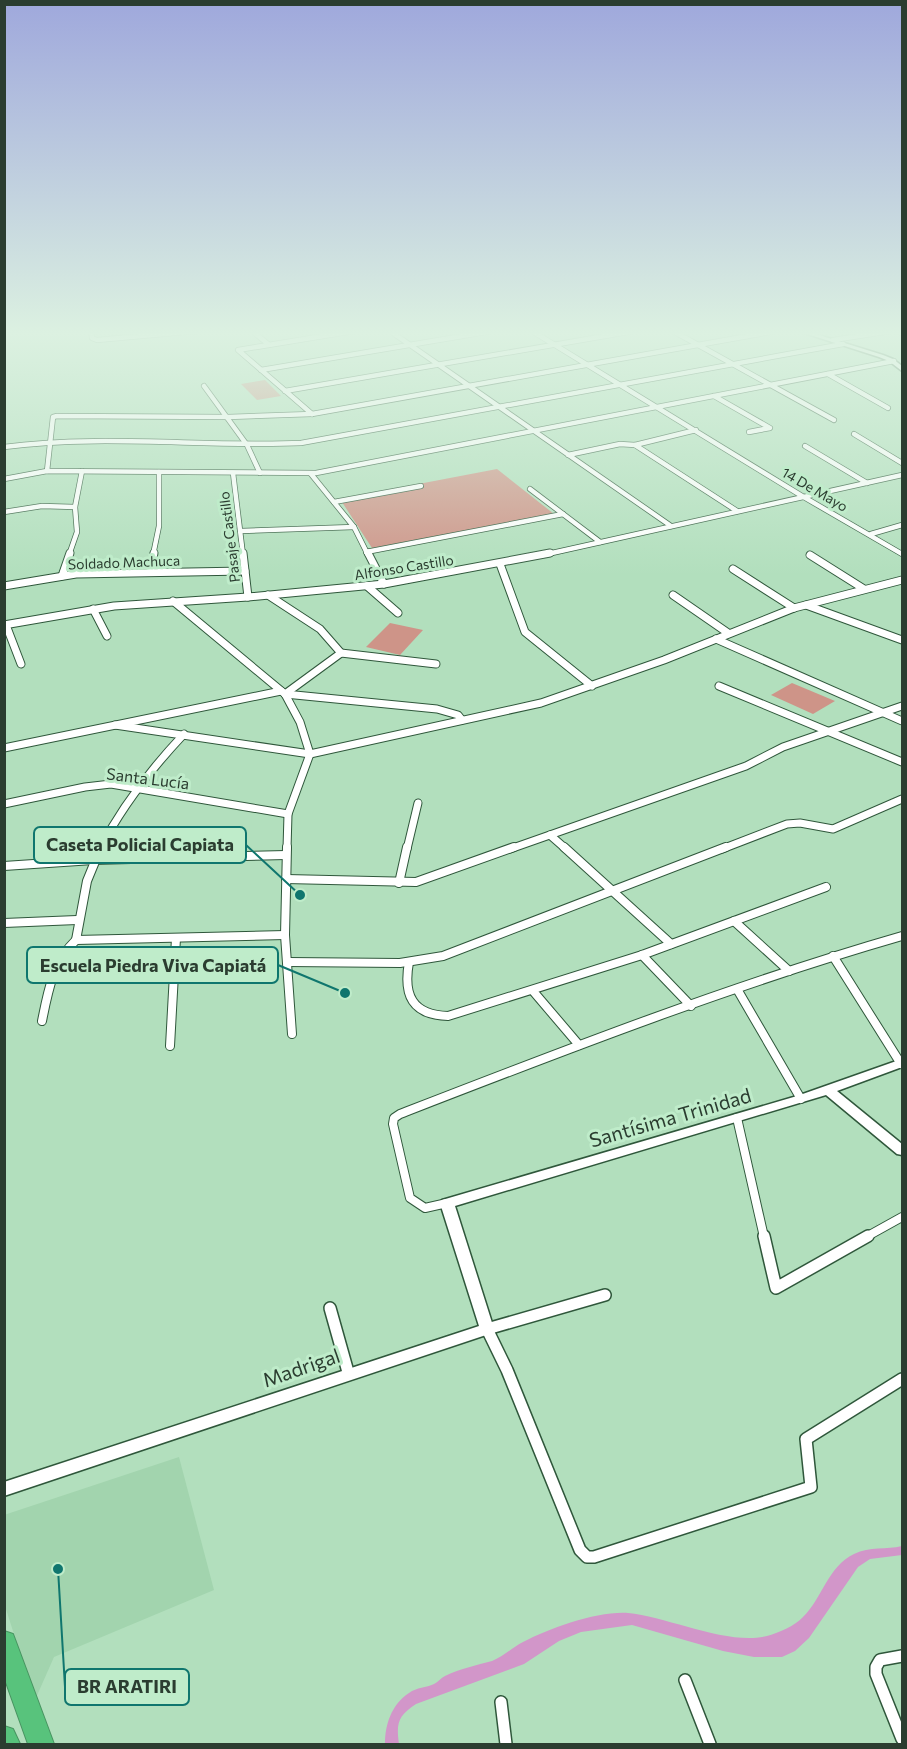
<svg xmlns="http://www.w3.org/2000/svg" width="907" height="1749" font-family="Commissioner,sans-serif">
	<style>
		.built { fill: #a2d4ae }
		.green { fill: #ce9488 }
		.water { fill: #d296c9 }
		.lines { fill: none; stroke-linecap: round; stroke-linejoin: round }
		.street-far3-casing { stroke: #2f573b; stroke-width: 6 }
		.street-far2-casing { stroke: #2f573b; stroke-width: 9 }
		.street-far1-casing { stroke: #2f573b; stroke-width: 10 }
		.street-casing { stroke: #2f573b; stroke-width: 14 }
		.secondary-casing { stroke: #2f573b; stroke-width: 3 }
		.highway-casing { stroke: #489461; stroke-width: 2 }
		.street-far3 { stroke: #fff; stroke-width: 4.5 }
		.street-far2 { stroke: #fff; stroke-width: 7 }
		.street-far1 { stroke: #fff; stroke-width: 8 }
		.street { stroke: #fff; stroke-width: 11 }
		.secondary { fill: #fff; fill-rule: evenodd }
		.highway { fill: #58c37c; fill-rule: evenodd }
		.labels { text-anchor: middle; dominant-baseline: central; stroke-width: 6; stroke-linejoin: round; paint-order: stroke }
		.far-street-label { font-size: 14px; fill: #2b3d30; stroke: #bfecca }
		.street-label { font-size: 16px; fill: #2b3d30; stroke: #bfecca }
		.near-street-label { font-size: 20px; fill: #2b3d30; stroke: #bfecca }
		.leader { fill: none; stroke: #0f766e; stroke-width: 2 }
		.callout-dot { fill: #0f766e; stroke: #bfecca; stroke-width: 2 }
		.callout { fill: #bfecca; stroke: #0f766e; stroke-width: 2 }
		.callout-label { font-size: 18px; text-anchor: middle; font-weight: bold; fill: #2b3d30 }
	</style>
	<rect width="100%" height="100%" fill="#b2dfbd"/>
	<!-- built -->
	<polygon class="built" points="179,1457 214,1590 54,1657 35,1700 5,1606 4,1515"/>
	<!-- green -->
	<g class="green">
		<polygon points="265,380 281,396 257,400 241,384"/>
		<polygon points="497,469 554,514 372,548 340,499"/>
		<polygon points="390,623 423,630 400,655 366,647"/>
		<polygon points="792,683 835,701 813,714 771,695"/>
	</g>
	<!-- water -->
	<path class="water" d="M 902,1546 L 902,1555 L 870,1559 L 858,1567 L 809,1638 L 795,1651 L 782,1657 L 754,1657 L 723,1651 L 632,1625 L 610,1628 L 581,1632 L 559,1641 L 524,1664 L 416,1704 C 398,1716 396,1723 399,1744 L 385,1744 C 385,1725 391,1705 409,1693 C 417,1687 426,1688 434,1684 C 438,1682 441,1678 445,1676 C 459,1669 477,1665 492,1661 C 503,1657 513,1647 523,1642 C 551,1628 597,1611 628,1613 C 668,1617 729,1646 767,1636 C 778,1633 795,1626 803,1617 C 822,1599 828,1566 854,1554 C 870,1546 886,1550 902,1546 Z"/>
	<g class="lines">
		<!-- street-far3 casing -->
		<g class="street-far3-casing">
			<g id="street-far3">
				<polyline points="91,331 92,338 97,340 197,331"/>
				<polyline points="252,331 268,344"/>
				<polyline points="390,331 671,526"/>
				<polyline points="532,331 802,496 902,554"/>
				<polyline points="673,331 834,420"/>
				<polyline points="896,331 902,333"/>
				<polyline points="833,340 891,331"/>
				<polyline points="261,370 492,331"/>
				<polyline points="828,374 888,408"/>
				<polyline points="204,386 247,445 260,473"/>
				<polyline points="285,391 634,331"/>
				<polyline points="714,396 770,428 749,432"/>
				<polyline points="312,414 238,350 354,331"/>
				<polyline points="854,434 902,463"/>
				<polyline points="635,445 737,511"/>
				<polyline points="805,446 867,483"/>
				<path d="M 4,447 C 102,434 202,447 301,443 L 843,344"/>
				<polyline points="568,455 620,444 635,445 696,430"/>
				<polyline points="47,471 53,417 57,416 228,417 312,414 776,331"/>
				<polyline points="233,473 243,555"/>
				<polyline points="311,474 354,527 368,555"/>
				<polyline points="4,479 47,471 316,473 894,361"/>
				<polyline points="530,489 600,542"/>
				<polyline points="334,502 421,486"/>
				<polyline points="4,512 42,506 75,507"/>
				<polyline points="241,531 354,527"/>
				<polyline points="871,534 902,525"/>
				<polyline points="366,552 563,514"/>
				<polyline points="69,555 77,532 75,507 82,471"/>
				<polyline points="153,555 159,526 159,472"/>
				<polyline points="543,555 902,475"/>
			</g>
		</g>
		<!-- street-far2 casing -->
		<g class="street-far2-casing">
			<g id="street-far2">
				<polyline points="243,553 248,597"/>
				<polyline points="368,553 384,584"/>
				<polyline points="810,555 864,589"/>
				<polyline points="500,564 525,632 592,686"/>
				<polyline points="733,569 794,608"/>
				<polyline points="150,572 154,553"/>
				<polyline points="62,576 70,553"/>
				<polyline points="4,586 76,574 245,571"/>
				<polyline points="367,586 398,613"/>
				<polyline points="268,595 320,629 341,653"/>
				<polyline points="673,595 728,633"/>
				<polyline points="173,601 285,694 300,722 310,754 288,814 287,849"/>
				<polyline points="806,605 902,640"/>
				<polyline points="93,609 107,636"/>
				<polyline points="4,625 114,606 248,597 384,584 550,553"/>
				<polyline points="6,625 21,664"/>
				<polyline points="716,639 902,721"/>
				<polyline points="719,686 902,762"/>
				<polyline points="285,694 437,709 458,715 462,720"/>
				<polyline points="285,694 341,653 436,664"/>
				<polyline points="115,725 310,754 541,703 664,660 794,608 902,580"/>
				<polyline points="4,748 281,691"/>
				<polyline points="4,804 85,787 111,784 288,814"/>
				<polyline points="550,835 566,849"/>
				<path d="M 100,849 C 122,806 151,769 184,734"/>
				<polyline points="407,849 418,803"/>
				<polyline points="510,849 746,766 783,747 902,706"/>
				<polyline points="722,849 787,824 800,823 833,829 902,799"/>
			</g>
		</g>
		<!-- street-far1 casing -->
		<g class="street-far1-casing">
			<g id="street-far1">
				<polyline points="287,847 285,935 292,1034"/>
				<polyline points="564,847 671,944"/>
				<polyline points="4,866 93,860 286,855"/>
				<polyline points="286,879 416,882 514,847"/>
				<polyline points="399,883 407,847"/>
				<polyline points="734,921 789,971"/>
				<polyline points="4,923 77,920"/>
				<polyline points="76,940 87,881 101,847"/>
				<polyline points="642,955 691,1006"/>
				<polyline points="833,956 901,1064"/>
				<polyline points="288,962 400,963 443,956 726,847"/>
				<path d="M 409,962 C 403,995 412,1015 448,1016 L 642,955 L 826,887"/>
				<polyline points="737,989 801,1099"/>
				<polyline points="533,991 579,1045"/>
				<path d="M 42,1021 C 48,991 53,962 76,940 L 285,935"/>
				<polyline points="170,1046 176,938"/>
				<polyline points="737,1118 764,1237"/>
				<path d="M 447,1203 L 425,1208 L 410,1198 L 393,1124 L 394,1118 L 400,1114 C 565,1050 732,985 902,936"/>
				<polyline points="866,1237 902,1217"/>
			</g>
		</g>
		<!-- street casing -->
		<g class="street-casing">
			<g id="street">
				<polyline points="764,1236 776,1288 868,1236"/>
				<polyline points="605,1295 487,1329 507,1370 580,1550 587,1557 594,1557 811,1487 806,1439 902,1379"/>
				<polyline points="330,1308 348,1372"/>
				<polyline points="902,1656 880,1660 876,1667 876,1674 902,1739"/>
				<polyline points="685,1680 710,1744"/>
				<polyline points="501,1702 506,1744"/>
			</g>
		</g>
		<!-- secondary casing -->
		<g class="secondary-casing">
			<g id="secondary">
				<polygon points="798,331 806,331 883,355 893,359 902,366 902,371 889,361 879,357"/>
				<polygon points="902,1059 902,1067 837,1091 902,1144 902,1155 897,1154 826,1095 455,1206 494,1329 492,1333 4,1496 4,1482 479,1326 440,1203 442,1200 797,1096"/>
			</g>
		</g>
		<!-- highway casing -->
		<g class="highway-casing">
			<g id="highway">
				<polygon points="4,1631 13,1634 16,1642 54,1744 28,1744 4,1677"/>
				<polygon points="4,1726 13,1729 20,1744 4,1744"/>
			</g>
		</g>
		<!-- street-far3 -->
		<use href="#street-far3" class="street-far3"/>
		<!-- street-far2 -->
		<use href="#street-far2" class="street-far2"/>
		<!-- street-far1 -->
		<use href="#street-far1" class="street-far1"/>
		<!-- street -->
		<use href="#street" class="street"/>
		<!-- secondary -->
		<use href="#secondary" class="secondary"/>
		<!-- highway -->
		<use href="#highway" class="highway"/>
	</g>
	<!-- sky -->
	<linearGradient id="sky" x2="0" y2="1"><stop stop-color="#9fa8dc"/><stop offset="0.58" stop-color="#dcf1e1"/><stop offset="1" stop-color="#dcf1e1" stop-opacity="0"/></linearGradient>
	<rect width="907" height="575" fill="url(#sky)"/>
	<g class="labels">
		<!-- far-street labels -->
		<g class="far-street-label">
			<text transform="translate(815 489) rotate(30)">14 De Mayo</text>
			<text transform="translate(229 537) rotate(-97)">Pasaje Castillo</text>
			<text transform="translate(124 562) rotate(-2)">Soldado Machuca</text>
			<text transform="translate(404 567) rotate(-9)">Alfonso Castillo</text>
		</g>
		<!-- street labels -->
		<g class="street-label">
			<text transform="translate(148 778) rotate(7)">Santa Lucía</text>
		</g>
		<!-- near-street labels -->
		<g class="near-street-label">
			<text transform="translate(670 1117) rotate(-16)">Santísima Trinidad</text>
			<text transform="translate(301 1367) rotate(-19)">Madrigal</text>
		</g>
	</g>
	<!-- callouts -->
	<path class="leader" d="M300 895L246 845M345 993L278 965M58 1569L65 1687"/>
	<g class="callout-dot">
		<circle cx="300" cy="895" r="6"/>
		<circle cx="345" cy="993" r="6"/>
		<circle cx="58" cy="1569" r="6"/>
	</g>
	<g class="callout">
		<rect x="34" y="827" width="212" height="36" rx="6"/>
		<rect x="27" y="947" width="251" height="36" rx="6"/>
		<rect x="65" y="1669" width="124" height="36" rx="6"/>
	</g>
	<g class="callout-label">
		<text x="140" y="851">Caseta Policial Capiata</text>
		<text x="153" y="972">Escuela Piedra Viva Capiatá</text>
		<text x="127" y="1693">BR ARATIRI</text>
	</g>
	<!-- border -->
	<rect width="907" height="1749" fill="none" stroke="#2b3d30" stroke-width="12"/>
</svg>
